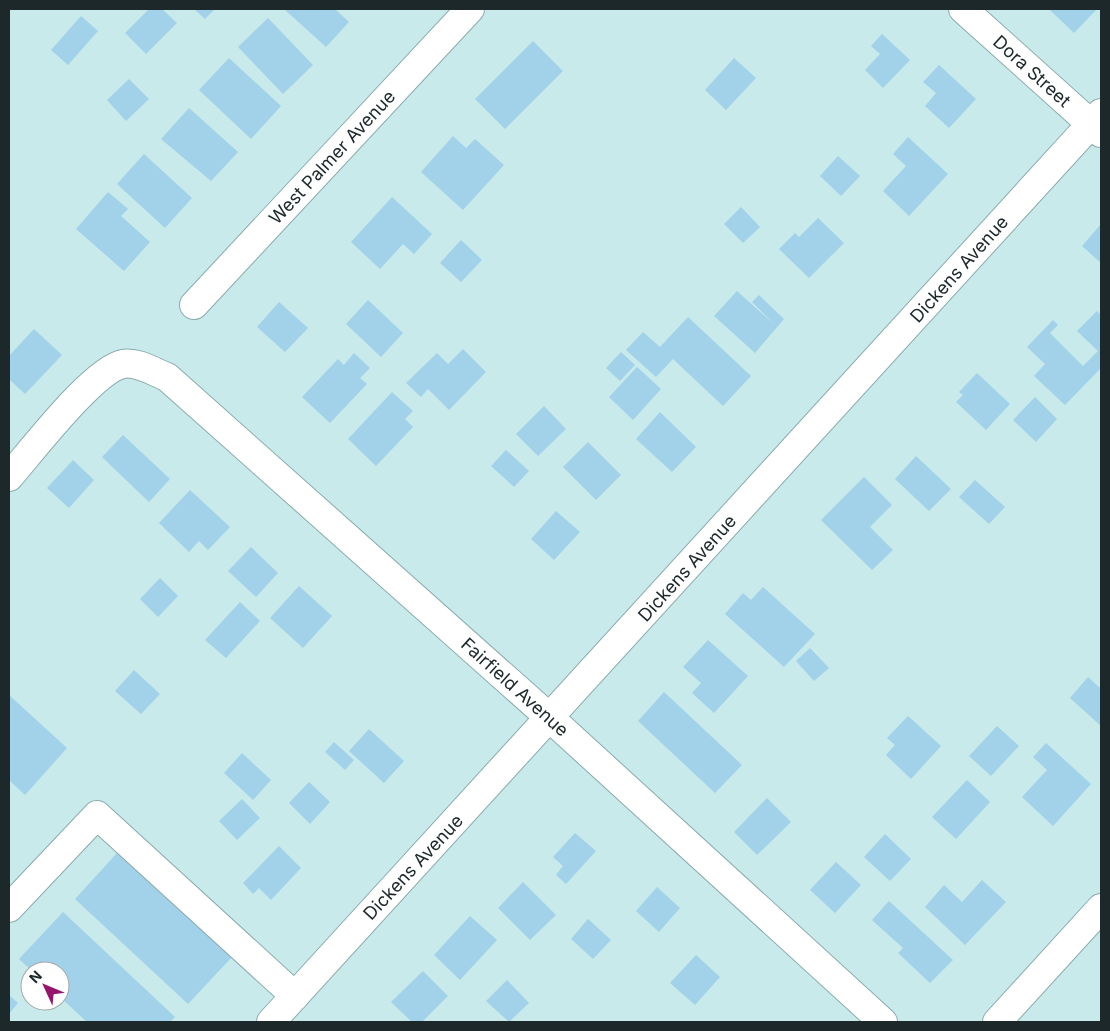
<svg xmlns="http://www.w3.org/2000/svg" width="1110" height="1031" font-family="Inter,sans-serif">
	<style>
		.building { fill: #a1d2ea }
		.lines { fill: none; stroke-linecap: round; stroke-linejoin: round }
		.minor-casing { stroke: #8babac; stroke-width: 30 }
		.minor { stroke: #fff; stroke-width: 28 }
		.labels { text-anchor: middle; dominant-baseline: central; stroke-width: 5; stroke-linejoin: round; paint-order: stroke }
		.street-label { font-size: 18px; fill: #1c2829; stroke: #fff }
	</style>
	<rect width="100%" height="100%" fill="#c8eaeb"/>
	<!-- building -->
	<g class="building">
		<polygon points="149,9 162,9 177,23 146,54 125,33"/>
		<polygon points="194,9 215,9 205,19"/>
		<polygon points="284,9 335,9 349,22 326,47"/>
		<polygon points="1051,9 1097,9 1074,33 1050,10"/>
		<polygon points="81,16 98,31 68,65 51,50"/>
		<polygon points="268,18 313,65 283,94 238,47"/>
		<polygon points="882,34 910,60 883,88 865,70 880,54 871,46"/>
		<polygon points="533,41 563,71 505,129 475,99"/>
		<polygon points="229,58 281,106 251,139 199,90"/>
		<polygon points="734,58 756,78 726,110 705,90"/>
		<polygon points="939,65 976,99 949,128 925,106 936,93 923,82"/>
		<polygon points="129,79 149,99 126,121 107,100"/>
		<polygon points="189,108 238,152 211,181 161,139"/>
		<polygon points="453,136 466,148 475,139 504,165 463,210 421,172"/>
		<polygon points="908,137 948,174 909,216 883,191 906,166 893,154"/>
		<polygon points="144,154 192,198 165,228 117,184"/>
		<polygon points="838,156 860,176 841,196 820,176"/>
		<polygon points="108,192 128,209 121,216 150,242 124,271 76,229"/>
		<polygon points="392,197 432,234 414,254 403,244 380,269 351,242"/>
		<polygon points="741,207 760,227 743,243 724,224"/>
		<polygon points="818,218 844,243 809,278 779,249 795,233 799,237"/>
		<polygon points="1101,224 1101,263 1082,246"/>
		<polygon points="461,240 482,260 461,282 440,263"/>
		<polygon points="737,291 775,325 752,302 759,295 784,319 755,353 714,316"/>
		<polygon points="368,300 403,333 381,357 346,324"/>
		<polygon points="279,302 308,328 285,352 257,327"/>
		<polygon points="1097,311 1101,315 1101,368 1065,405 1034,376 1045,364 1027,347 1053,320 1058,325 1050,333 1083,366 1098,351 1077,331"/>
		<polygon points="688,317 751,376 723,406 673,359 656,377 626,350 643,332 660,347"/>
		<polygon points="34,329 62,355 25,394 9,379 9,356"/>
		<polygon points="463,349 486,372 449,410 428,389 421,397 406,383 437,353 448,364"/>
		<polygon points="621,352 635,365 620,381 606,368"/>
		<polygon points="354,353 370,368 360,378 367,384 330,423 302,397 338,359 344,365"/>
		<polygon points="637,367 661,389 633,420 609,397"/>
		<polygon points="977,373 1010,404 986,430 956,402 963,395 959,392"/>
		<polygon points="392,392 413,411 405,419 413,427 376,466 348,439"/>
		<polygon points="1035,397 1057,419 1036,442 1013,420"/>
		<polygon points="544,406 566,429 538,456 516,434"/>
		<polygon points="660,412 696,447 672,472 636,439"/>
		<polygon points="123,435 170,479 149,502 102,457"/>
		<polygon points="588,442 621,475 596,500 563,467"/>
		<polygon points="506,450 529,471 514,487 491,466"/>
		<polygon points="916,456 951,489 929,511 895,479"/>
		<polygon points="73,460 94,480 69,508 47,488"/>
		<polygon points="864,477 892,505 870,527 893,550 872,570 821,520"/>
		<polygon points="975,480 1005,507 989,524 959,497"/>
		<polygon points="190,490 230,527 208,550 199,541 189,552 159,523"/>
		<polygon points="556,511 580,532 554,560 531,539"/>
		<polygon points="251,547 278,573 256,597 228,571"/>
		<polygon points="160,578 178,596 158,617 140,599"/>
		<polygon points="299,586 332,616 303,648 270,618"/>
		<polygon points="763,587 815,634 784,667 725,614 743,593 751,600"/>
		<polygon points="240,602 260,621 226,658 205,640"/>
		<polygon points="708,640 748,676 714,713 692,693 701,683 683,667"/>
		<polygon points="810,648 829,668 814,681 796,661"/>
		<polygon points="134,670 160,694 141,714 115,691"/>
		<polygon points="1088,677 1101,689 1101,726 1070,698"/>
		<polygon points="664,692 742,765 715,793 638,721"/>
		<polygon points="9,695 67,748 25,795 9,780"/>
		<polygon points="908,716 941,746 911,779 886,755 895,745 887,738"/>
		<polygon points="997,726 1019,746 991,776 969,756"/>
		<polygon points="369,729 404,761 384,783 349,751"/>
		<polygon points="334,742 354,760 345,770 325,752"/>
		<polygon points="1046,743 1091,784 1053,826 1022,797 1047,770 1033,757"/>
		<polygon points="242,753 271,780 253,800 224,773"/>
		<polygon points="967,780 990,802 956,839 932,817"/>
		<polygon points="309,782 330,802 310,824 289,803"/>
		<polygon points="767,798 791,822 757,855 734,832"/>
		<polygon points="242,799 260,818 237,840 219,821"/>
		<polygon points="575,833 596,851 566,884 556,875 563,866 553,857"/>
		<polygon points="885,834 911,859 890,881 864,857"/>
		<polygon points="279,846 301,868 271,900 259,888 253,894 243,883"/>
		<polygon points="118,852 232,957 188,1004 75,899"/>
		<polygon points="836,862 861,885 835,913 810,890"/>
		<polygon points="982,880 1006,902 965,945 925,907 944,885 962,902"/>
		<polygon points="523,882 556,915 530,940 498,908"/>
		<polygon points="657,887 680,908 659,932 636,911"/>
		<polygon points="889,901 953,960 930,983 898,953 903,948 872,920"/>
		<polygon points="63,912 175,1017 170,1022 87,1022 60,997 60,971 32,971 19,959"/>
		<polygon points="470,916 497,940 460,980 434,955"/>
		<polygon points="588,919 611,940 593,959 571,939"/>
		<polygon points="696,955 720,977 695,1005 670,983"/>
		<polygon points="423,971 448,996 422,1022 412,1022 391,1002"/>
		<polygon points="507,980 529,1003 509,1022 486,1001"/>
		<polygon points="9,995 18,1003 9,1014"/>
	</g>
	<g class="lines">
		<!-- minor casing -->
		<g class="minor-casing">
			<g id="minor">
				<polyline points="963,9 1101,133"/>
				<polyline points="194,305 470,9"/>
				<path d="M 9,477 C 31,452 93,370 123,364 C 137,361 154,372 167,377 L 550,718 L 883,1022"/>
				<polyline points="9,908 97,815 295,996"/>
				<polyline points="271,1022 1101,113"/>
				<polyline points="997,1022 1101,908"/>
			</g>
		</g>
		<!-- minor -->
		<use href="#minor" class="minor"/>
	</g>
	<g class="labels">
		<!-- street labels -->
		<g class="street-label">
			<text transform="translate(1032 71) rotate(42)">Dora Street</text>
			<text transform="translate(332 157) rotate(-47)">West Palmer Avenue</text>
			<text transform="translate(959 269) rotate(-48)">Dickens Avenue</text>
			<text transform="translate(687 568) rotate(-48)">Dickens Avenue</text>
			<text transform="translate(515 687) rotate(42)">Fairfield Avenue</text>
			<text transform="translate(413 867) rotate(-47)">Dickens Avenue</text>
		</g>
	</g>
	<!-- border -->
	<rect width="1110" height="1031" fill="none" stroke="#1c2829" stroke-width="20"/>
	<!-- north arrow -->
	<g transform="translate(45 986) rotate(314)"><circle r="24" fill="#ffffff" stroke="#a4a9a9"/>
	<path d="M0-4L9 19L0 12L-9 19Z" fill="#96146c"/>
	<text y="-8" font-size="14" font-weight="bold" text-anchor="middle" fill="#1c2829">N</text>
	</g>
</svg>
